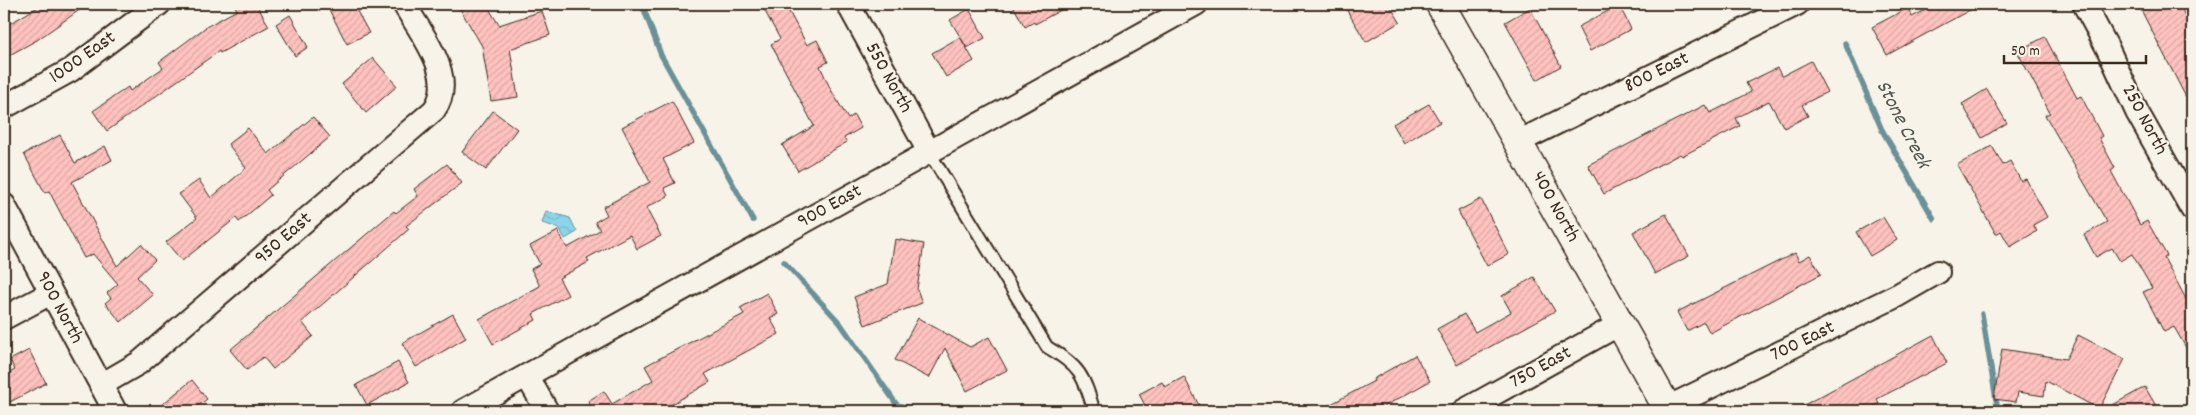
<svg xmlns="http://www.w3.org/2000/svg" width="2196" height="415" font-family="Dekko,sans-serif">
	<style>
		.water { fill: url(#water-waves); stroke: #6a9198 }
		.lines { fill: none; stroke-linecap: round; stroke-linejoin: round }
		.stream { stroke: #6a9198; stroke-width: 5.5 }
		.building { fill: url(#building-hatch); stroke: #3b2a1e }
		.service-casing { stroke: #3b2a1e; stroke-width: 15 }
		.minor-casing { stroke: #3b2a1e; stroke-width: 26 }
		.secondary-casing { stroke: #3b2a1e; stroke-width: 31 }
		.service { stroke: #f7f3e8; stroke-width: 11 }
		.minor { stroke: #f7f3e8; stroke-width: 22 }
		.secondary { stroke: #f7f3e8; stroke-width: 28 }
		.labels { text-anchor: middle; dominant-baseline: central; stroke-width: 4.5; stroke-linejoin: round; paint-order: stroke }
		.street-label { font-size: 20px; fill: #3b2a1e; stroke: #f7f3e8 }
		.water-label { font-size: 21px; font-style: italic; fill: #4f5551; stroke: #f7f3e8 }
	</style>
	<defs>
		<pattern id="water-waves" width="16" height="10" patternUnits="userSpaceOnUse" patternTransform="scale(1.25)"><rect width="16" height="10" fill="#8ad5ea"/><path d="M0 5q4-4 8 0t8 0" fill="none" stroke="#78b7c8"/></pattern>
		<pattern id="building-hatch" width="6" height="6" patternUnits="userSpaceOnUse" patternTransform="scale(1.25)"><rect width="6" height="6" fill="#ffc2bf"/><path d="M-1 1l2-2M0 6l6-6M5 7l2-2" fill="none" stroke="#dba7a4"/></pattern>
	</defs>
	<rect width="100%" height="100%" fill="#f7f3e8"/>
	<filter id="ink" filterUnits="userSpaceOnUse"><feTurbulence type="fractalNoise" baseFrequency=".02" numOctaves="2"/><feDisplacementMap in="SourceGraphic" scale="10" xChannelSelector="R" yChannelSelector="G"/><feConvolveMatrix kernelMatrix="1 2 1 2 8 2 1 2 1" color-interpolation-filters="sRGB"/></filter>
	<g filter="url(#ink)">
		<!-- water -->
		<polygon class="water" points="546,211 570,218 577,232 565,239 559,228 542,223"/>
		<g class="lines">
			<!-- stream -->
			<g class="stream">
				<polyline points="642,4 661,55 753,220"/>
				<polyline points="1845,43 1882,130 1934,219"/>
				<polyline points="784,262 840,323 897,405 920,411"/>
				<polyline points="1982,314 1998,411"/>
			</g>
		</g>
		<!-- building -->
		<g class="building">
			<polygon points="43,4 88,4 37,40 4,58 4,27"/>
			<polygon points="234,4 256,4 269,26 220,53 219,51 107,131 93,111 128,87 130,91 163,68 159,62 206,27 237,10"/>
			<polygon points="326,4 353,4 369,33 347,44"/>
			<polygon points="457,4 486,4 499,25 542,11 550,35 510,49 518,97 491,101 482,46"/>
			<polygon points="761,4 785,4 807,45 817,40 828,62 820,66 830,88 848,119 854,115 861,128 844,138 847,142 798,171 782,145 814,126 771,44 780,39"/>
			<polygon points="1012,4 1072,4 1035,24 1034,22 1025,27"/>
			<polygon points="1343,4 1389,4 1400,22 1366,42"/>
			<polygon points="1937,4 1981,4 1887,55 1872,27 1908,8 1912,17"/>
			<polygon points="2138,4 2179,4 2192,29 2192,109"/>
			<polygon points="1619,5 1631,29 1590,51 1578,27"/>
			<polygon points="1530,8 1561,66 1537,80 1505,22"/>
			<polygon points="969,9 985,38 967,48 950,20"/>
			<polygon points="290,15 308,47 295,56 276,24"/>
			<polygon points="960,37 974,61 946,77 932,53"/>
			<polygon points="2045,37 2077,98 2081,96 2102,136 2099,138 2115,168 2111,171 2140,225 2147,221 2167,256 2164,258 2192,310 2192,358 2174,327 2164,332 2143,292 2152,288 2132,254 2120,261 2112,248 2096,257 2084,235 2107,222 2045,115 2050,113 2017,51"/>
			<polygon points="373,58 397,86 366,113 342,84"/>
			<polygon points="1811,61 1827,92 1802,105 1808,116 1784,128 1769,101 1736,118 1740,126 1682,156 1680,154 1604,194 1588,165 1705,105 1710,113 1751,92 1746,83 1777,68 1782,76"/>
			<polygon points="1987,89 2007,123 1982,138 1962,104"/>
			<polygon points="672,101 694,143 663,159 675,183 664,188 668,196 646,208 661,236 637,249 630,235 587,258 589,262 559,278 568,295 533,314 536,320 493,344 479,319 540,286 531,269 540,264 530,246 558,231 567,248 600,230 595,222 607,215 603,207 650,182 622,127"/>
			<polygon points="1429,104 1440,122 1404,143 1393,124"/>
			<polygon points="493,111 517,129 486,170 462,152"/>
			<polygon points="313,117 330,137 267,190 271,195 239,222 236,218 182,261 166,242 197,218 179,194 199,180 211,198 246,168 228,144 248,128 268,154"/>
			<polygon points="60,135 75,163 105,146 112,160 72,182 117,266 141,244 155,260 137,277 153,295 121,322 105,303 111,298 107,293 118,284 93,254 84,258 49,191 45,193 24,154"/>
			<polygon points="1992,146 2003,165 2010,161 2021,181 2026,179 2047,217 2033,225 2037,231 2010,247 2001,231 1996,234 1957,165"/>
			<polygon points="447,164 462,183 406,226 409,229 302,322 313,336 273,369 263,357 247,370 230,350 394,211 396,213 418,196 414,189"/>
			<polygon points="1481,199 1509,254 1487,266 1458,211"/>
			<polygon points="1666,214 1689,256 1655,274 1633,232"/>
			<polygon points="1883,217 1897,240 1870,256 1856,232"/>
			<polygon points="895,239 924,244 917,289 922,303 865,325 854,297 888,284"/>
			<polygon points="1795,253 1799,261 1810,255 1821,274 1710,333 1704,322 1687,331 1677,312"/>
			<polygon points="1534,277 1555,311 1457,365 1437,329 1464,314 1475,332 1511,312 1502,296"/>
			<polygon points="767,293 778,314 770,318 779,334 705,374 710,382 660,411 593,411 588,401 604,391 612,404 653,380 645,366 744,314 740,308"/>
			<polygon points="453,314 466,338 416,367 402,343"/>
			<polygon points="918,318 970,347 989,337 1007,370 967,391 945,348 929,378 895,360"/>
			<polygon points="1933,335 1947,363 1877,399 1879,404 1866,411 1793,411"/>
			<polygon points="2078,335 2125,359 2099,409 2046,381 2044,396 2018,392 2016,402 1994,399 2002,349 2066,359"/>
			<polygon points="29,350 46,383 10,402 4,391 4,376 15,370 10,360"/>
			<polygon points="1415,355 1430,381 1376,411 1318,411 1374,381 1373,379"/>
			<polygon points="398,362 409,382 367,405 356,385"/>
			<polygon points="1184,377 1202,411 1148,411 1139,394 1162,382 1165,387"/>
			<polygon points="192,380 207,399 191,411 154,411"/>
			<polygon points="2145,387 2159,411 2102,411"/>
		</g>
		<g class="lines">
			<!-- service casing -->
			<g class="service-casing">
				<path id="service" d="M 929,152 L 1047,347 C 1080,366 1084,376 1094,411"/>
			</g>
			<!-- minor casing -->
			<g class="minor-casing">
				<g id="minor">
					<polyline points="848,4 929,152"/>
					<polyline points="2084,4 2107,47 2137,112 2192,209"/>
					<polyline points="4,107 71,70 159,4"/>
					<polyline points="1518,142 1797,4"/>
					<polyline points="4,205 115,411"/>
					<polyline points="4,318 51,293"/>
					<polyline points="527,376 547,411"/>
					<path d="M 101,385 L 139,363 L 434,110 C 458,77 421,34 404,4"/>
					<polyline points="1667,408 1898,295 1938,272"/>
					<polyline points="463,411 1196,4"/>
					<polyline points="1463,411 1620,324"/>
				</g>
			</g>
			<!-- secondary casing -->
			<g class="secondary-casing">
				<polyline id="secondary" points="1440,4 1669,411"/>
			</g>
			<!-- service -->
			<use href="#service" class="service"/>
			<!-- minor -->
			<use href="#minor" class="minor"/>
			<!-- secondary -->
			<use href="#secondary" class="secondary"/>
		</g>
	</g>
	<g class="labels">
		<!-- street labels -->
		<g class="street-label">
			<text transform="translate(83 58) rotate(-35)">1000 East</text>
			<text transform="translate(1657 73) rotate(-26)">800 East</text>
			<text transform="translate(888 78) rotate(61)">550 North</text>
			<text transform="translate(2144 120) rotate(62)">250 North</text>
			<text transform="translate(830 207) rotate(-29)">900 East</text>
			<text transform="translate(1555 207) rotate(61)">400 North</text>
			<text transform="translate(284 239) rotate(-41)">950 East</text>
			<text transform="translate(59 308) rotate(62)">900 North</text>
			<text transform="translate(1803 342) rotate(-26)">700 East</text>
			<text transform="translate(1541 368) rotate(-29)">750 East</text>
		</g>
		<!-- water labels -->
		<g class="water-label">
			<text transform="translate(1902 125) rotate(63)">Stone Creek</text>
		</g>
	</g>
	<!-- margin -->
	<rect width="2196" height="415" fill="none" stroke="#f7f3e8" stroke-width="20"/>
	<rect x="10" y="10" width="2176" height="395" fill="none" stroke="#3b2a1e" stroke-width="2" filter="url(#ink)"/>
	<!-- scale -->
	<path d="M2004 55v8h142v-8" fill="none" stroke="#3b2a1e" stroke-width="2.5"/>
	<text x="2011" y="55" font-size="15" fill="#3b2a1e" stroke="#f7f3e8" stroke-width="4" paint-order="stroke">50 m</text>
</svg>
